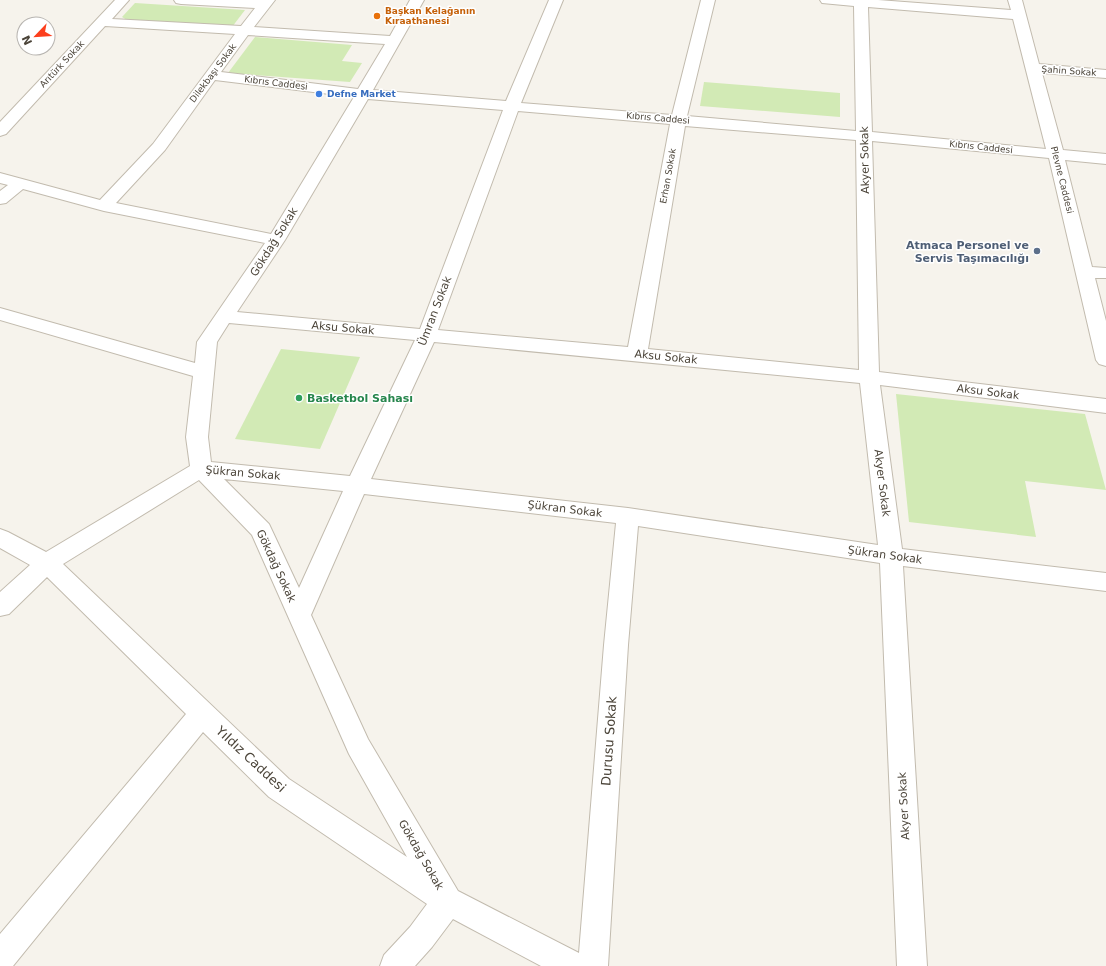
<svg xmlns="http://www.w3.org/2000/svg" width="1106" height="966" font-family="'DejaVu Sans',sans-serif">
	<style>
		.green { fill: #d2eab5 }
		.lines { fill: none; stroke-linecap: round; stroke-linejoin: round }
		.minor-casing { stroke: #c2bbae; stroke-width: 2 }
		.minor { fill: #fff; fill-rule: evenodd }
		.food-dot { fill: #e8710a; stroke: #fff; stroke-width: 1.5 }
		.shop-dot { fill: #3f7fe0; stroke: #fff; stroke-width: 1.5 }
		.service-dot { fill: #5c6f8a; stroke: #fff; stroke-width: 1.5 }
		.leisure-dot { fill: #2e9e5b; stroke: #fff; stroke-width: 1.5 }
		.labels { text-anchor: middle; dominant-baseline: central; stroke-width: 3; stroke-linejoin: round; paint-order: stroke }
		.far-food-label { font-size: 9px; font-weight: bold; fill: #c56008; stroke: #fff; text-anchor: start }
		.far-street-label { font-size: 9px; fill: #4b4439; stroke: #fff }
		.far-shop-label { font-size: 9px; font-weight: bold; fill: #366cbe; stroke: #fff; text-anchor: start }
		.street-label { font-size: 11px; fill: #4b4439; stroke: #fff }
		.service-label { font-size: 11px; font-weight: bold; fill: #4e5e75; stroke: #fff; text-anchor: end }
		.leisure-label { font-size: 11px; font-weight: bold; fill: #27864d; stroke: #fff; text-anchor: start }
		.near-street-label { font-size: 13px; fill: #4b4439; stroke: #fff }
	</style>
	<rect width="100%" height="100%" fill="#f6f3ec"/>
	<!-- green -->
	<g class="green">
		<polygon points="135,3 245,10 232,27 127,20 122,17"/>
		<polygon points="255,37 352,45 342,61 362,63 350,82 228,73"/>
		<polygon points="704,82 840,93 840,117 700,106"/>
		<polygon points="281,349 360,357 320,449 235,439"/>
		<polygon points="896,394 1085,414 1106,490 1025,481 1036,537 909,522"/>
	</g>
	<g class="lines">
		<!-- minor casing -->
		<g class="minor-casing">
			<path id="minor" d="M 115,0 L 129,0 L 112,19 L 241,26 L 255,8 L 181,4 L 176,3 L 174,0 L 275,0 L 254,27 L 390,36 L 410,0 L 424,0 L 373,90 L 506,101 L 549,0 L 563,0 L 521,103 L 672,115 L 701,0 L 715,0 L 687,116 L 856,131 L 854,6 L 822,3 L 820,0 L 878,0 L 1011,10 L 1008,0 L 1022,0 L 1039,64 L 1106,70 L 1106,78 L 1042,73 L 1063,150 L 1106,154 L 1106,164 L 1065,160 L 1092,267 L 1106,268 L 1106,278 L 1095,278 L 1106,321 L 1106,366 L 1099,364 L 1096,360 L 1049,158 L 872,141 L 879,372 L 1106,399 L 1106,413 L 880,385 L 902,549 L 1106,573 L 1106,591 L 903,566 L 927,966 L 897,966 L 880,563 L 638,526 L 628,645 L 608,966 L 541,966 L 453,919 L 432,947 L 415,966 L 380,966 L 384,955 L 410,927 L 427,904 L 269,797 L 203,732 L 13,966 L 0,966 L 0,934 L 186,714 L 47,577 L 9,614 L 0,616 L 0,592 L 30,565 L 0,548 L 0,529 L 8,532 L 46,552 L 190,466 L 186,437 L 193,376 L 0,320 L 0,308 L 195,363 L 197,342 L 265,243 L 104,211 L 23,189 L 6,203 L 0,204 L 0,191 L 8,185 L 0,183 L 0,173 L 100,200 L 153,144 L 235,34 L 105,26 L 6,134 L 0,136 L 0,122 ZM 868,7 L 1013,19 L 1046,149 L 872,132 ZM 248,35 L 385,44 L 358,89 L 221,72 ZM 215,80 L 354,97 L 271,234 L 116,203 L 165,150 ZM 368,99 L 503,110 L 420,329 L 237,312 L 285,240 ZM 518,111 L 670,124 L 628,347 L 438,330 ZM 685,126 L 856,140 L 859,370 L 648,349 ZM 229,323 L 415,340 L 350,476 L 211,462 L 208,437 L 217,342 ZM 434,342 L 860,383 L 878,545 L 628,508 L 371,479 ZM 224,479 L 343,491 L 299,588 L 269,524 ZM 199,480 L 252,535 L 349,754 L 407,857 L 289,779 L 63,564 ZM 364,494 L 616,523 L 604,645 L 579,953 L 458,891 L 368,739 L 311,615 Z"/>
		</g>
		<!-- minor -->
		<use href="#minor" class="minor"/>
	</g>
	<!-- markers -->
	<circle class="food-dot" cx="377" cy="16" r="4"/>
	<circle class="shop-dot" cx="319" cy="94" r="4"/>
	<circle class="service-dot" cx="1037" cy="251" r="4"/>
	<circle class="leisure-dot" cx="299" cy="398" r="4"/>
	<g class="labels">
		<!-- far-food labels -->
		<g class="far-food-label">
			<text x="385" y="11">Başkan Kelağanın<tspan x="385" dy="10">Kıraathanesi</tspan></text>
		</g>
		<!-- far-street labels -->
		<g class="far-street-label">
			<text transform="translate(62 64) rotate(-47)">Arıtürk Sokak</text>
			<text transform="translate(1069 71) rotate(4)">Şahin Sokak</text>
			<text transform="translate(213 73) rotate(-53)">Dilekbaşı Sokak</text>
			<text transform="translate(276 83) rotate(7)">Kıbrıs Caddesi</text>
			<text transform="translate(658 118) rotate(5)">Kıbrıs Caddesi</text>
			<text transform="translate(981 147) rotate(6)">Kıbrıs Caddesi</text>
			<text transform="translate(668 176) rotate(-80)">Erhan Sokak</text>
			<text transform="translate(1062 180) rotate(76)">Plevne Caddesi</text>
		</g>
		<!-- far-shop labels -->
		<g class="far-shop-label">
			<text x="327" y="94">Defne Market</text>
		</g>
		<!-- street labels -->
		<g class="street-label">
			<text transform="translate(865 160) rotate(-91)">Akyer Sokak</text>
			<text transform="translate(274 242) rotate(-58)">Gökdağ Sokak</text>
			<text transform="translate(435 311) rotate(-69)">Ümran Sokak</text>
			<text transform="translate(343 328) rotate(5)">Aksu Sokak</text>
			<text transform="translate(666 357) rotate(6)">Aksu Sokak</text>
			<text transform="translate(988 392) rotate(7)">Aksu Sokak</text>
			<text transform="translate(243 473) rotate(5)">Şükran Sokak</text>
			<text transform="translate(882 483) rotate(83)">Akyer Sokak</text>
			<text transform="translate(565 509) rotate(7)">Şükran Sokak</text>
			<text transform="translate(885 555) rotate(8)">Şükran Sokak</text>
			<text transform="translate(276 566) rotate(65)">Gökdağ Sokak</text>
			<text transform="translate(904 806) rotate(-93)">Akyer Sokak</text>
			<text transform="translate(421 855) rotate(60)">Gökdağ Sokak</text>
		</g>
		<!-- service labels -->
		<g class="service-label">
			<text x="1029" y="245">Atmaca Personel ve<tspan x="1029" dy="13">Servis Taşımacılığı</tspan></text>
		</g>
		<!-- leisure labels -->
		<g class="leisure-label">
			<text x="307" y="398">Basketbol Sahası</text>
		</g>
		<!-- near-street labels -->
		<g class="near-street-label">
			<text transform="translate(609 741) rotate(-86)">Durusu Sokak</text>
			<text transform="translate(251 759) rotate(43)">Yıldız Caddesi</text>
		</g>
	</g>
	<!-- north arrow -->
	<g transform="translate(36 36) rotate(245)"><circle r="19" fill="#ffffff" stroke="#b7b4b0"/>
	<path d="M0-3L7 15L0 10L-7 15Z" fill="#fc3f1d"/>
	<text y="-6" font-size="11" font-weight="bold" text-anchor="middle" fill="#4b4439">N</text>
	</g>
</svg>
